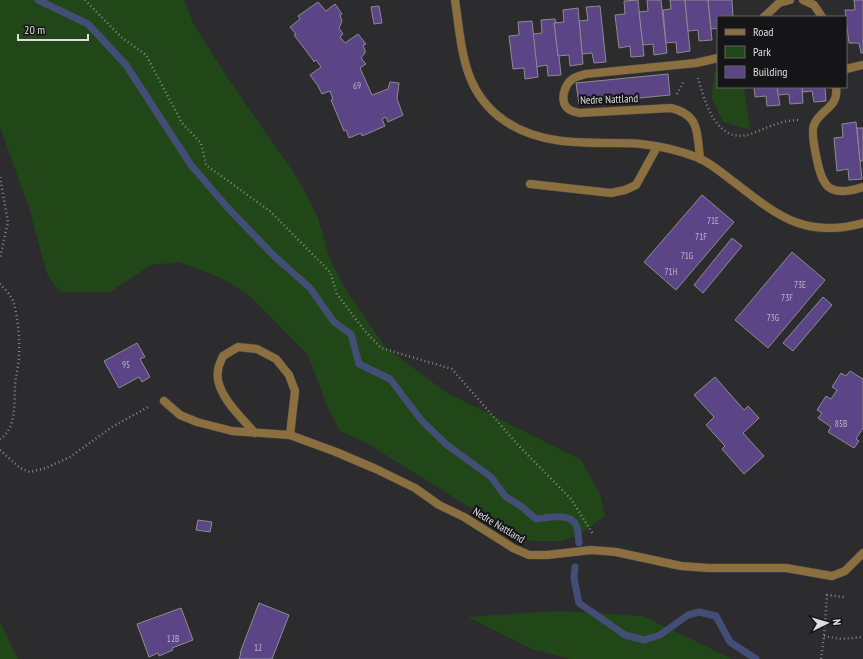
<svg xmlns="http://www.w3.org/2000/svg" width="863" height="659" font-family="'PT Sans Narrow',sans-serif">
	<style>
		.green { fill: #214718 }
		.lines { fill: none; stroke-linecap: round; stroke-linejoin: round }
		.stream { stroke: #434e76; stroke-width: 7 }
		.building { fill: #5b4586; stroke: #8d8c90 }
		.service-casing { stroke: #48484b; stroke-width: 9 }
		.minor-casing { stroke: #48484b; stroke-width: 9 }
		.path { stroke: #868689; stroke-width: 2.5; stroke-dasharray: 1 3; stroke-linecap: butt }
		.service { stroke: #8c6f3f; stroke-width: 8 }
		.minor { stroke: #8c6f3f; stroke-width: 8 }
		.labels { text-anchor: middle; dominant-baseline: central; stroke-width: 4; stroke-linejoin: round; paint-order: stroke }
		.number-label { font-size: 9px; fill: #bdb8ca }
		.street-label { font-size: 11px; fill: #dedee0; stroke: #151416 }
	</style>
	<rect width="100%" height="100%" fill="#2c2c2f"/>
	<!-- green -->
	<g class="green">
		<polygon points="0,0 184,0 194,25 231,83 298,179 318,218 329,257 344,287 386,348 447,393 581,460 600,494 605,516 579,535 563,541 530,541 495,523 365,442 340,431 328,408 308,355 251,297 224,279 179,262 151,265 110,292 61,292 48,277 29,208 0,127"/>
		<polygon points="718,68 718,87 744,87 750,130 723,122 712,98 714,73"/>
		<polygon points="558,611 643,616 732,659 570,659 532,649 468,617"/>
		<polygon points="0,622 18,659 0,659"/>
	</g>
	<g class="lines">
		<!-- stream -->
		<g class="stream">
			<path d="M 38,0 L 88,24 L 126,65 L 191,165 L 227,207 L 274,256 L 310,288 L 334,322 L 351,334 L 359,364 L 390,379 L 422,421 L 447,445 L 491,477 L 505,496 L 522,507 L 536,519 C 546,518 566,513 574,522 C 579,527 578,537 579,543"/>
			<polyline points="575,567 574,579 579,603 625,635 644,640 660,635 688,615 699,612 716,616 730,642 756,659"/>
		</g>
	</g>
	<!-- building -->
	<g class="building">
		<polygon points="638,0 644,56 631,57 630,46 619,48 615,15 625,14 624,1"/>
		<polygon points="647,0 661,0 667,53 654,55 653,44 643,45 639,12 648,11"/>
		<polygon points="670,0 685,0 690,51 677,53 676,42 666,43 663,10 671,9"/>
		<polygon points="685,0 708,0 712,40 699,41 698,30 688,31"/>
		<polygon points="708,0 732,0 733,17 718,17 718,28 711,29"/>
		<polygon points="854,0 863,0 863,53 861,53 859,43 849,43 845,10 855,10"/>
		<polygon points="318,2 326,11 335,4 342,14 340,15 342,21 339,28 343,34 340,37 345,43 358,34 366,44 363,45 365,50 365,53 361,58 366,64 360,68 372,95 388,89 390,82 399,83 397,99 403,115 388,122 386,117 382,119 385,126 362,136 361,133 349,138 346,130 344,131 331,100 333,99 330,91 322,94 318,86 310,75 321,67 316,60 314,62 313,60 294,35 296,34 290,27 300,19 298,16"/>
		<polygon points="379,6 382,23 374,24 371,7"/>
		<polygon points="600,6 606,62 594,63 592,53 582,54 579,21 588,20 586,7"/>
		<polygon points="578,8 583,64 570,66 569,55 558,56 554,23 564,22 563,10"/>
		<polygon points="555,19 556,23 554,23 558,56 559,56 561,75 548,76 547,65 536,67 533,34 542,33 541,20"/>
		<polygon points="532,21 538,77 525,79 524,68 513,69 509,36 519,35 518,22"/>
		<polygon points="668,74 670,95 579,104 576,83"/>
		<polygon points="754,87 777,87 780,105 767,106 766,96 755,97"/>
		<polygon points="777,87 802,87 803,103 790,104 789,94 778,95"/>
		<polygon points="802,87 825,87 826,101 814,102 812,91 803,92"/>
		<polygon points="856,122 862,179 849,180 848,169 837,171 834,138 843,137 842,124"/>
		<polygon points="857,128 863,128 863,161 860,161"/>
		<polygon points="702,195 734,222 676,290 644,262"/>
		<polygon points="732,238 742,246 703,293 694,285"/>
		<polygon points="792,252 825,280 768,348 735,320"/>
		<polygon points="823,297 832,305 793,351 783,343"/>
		<polygon points="137,343 145,357 140,359 150,377 142,382 139,377 119,388 104,361"/>
		<polygon points="850,371 863,379 863,428 856,439 859,441 854,448 828,432 831,427 818,418 822,413 817,410 826,396 831,399 837,390 832,387 841,373 846,376"/>
		<polygon points="715,377 744,410 748,406 759,418 743,433 764,456 744,474 722,449 725,446 706,425 714,417 694,395"/>
		<polygon points="198,520 212,522 210,532 196,530"/>
		<polygon points="259,603 289,615 272,659 239,659 241,653 240,653"/>
		<polygon points="181,608 193,640 172,648 173,650 159,656 158,653 149,657 137,624"/>
	</g>
	<g class="lines">
		<!-- service casing -->
		<g class="service-casing">
			<g id="service">
				<polyline points="803,0 814,5 822,17"/>
				<polyline points="764,17 779,3 790,0"/>
				<polyline points="846,69 863,65"/>
				<path d="M 836,87 C 839,108 820,109 814,125 C 810,133 819,174 824,181 C 825,183 828,187 830,188 C 840,194 853,190 863,187"/>
				<path d="M 700,159 C 697,133 700,115 671,108 L 579,113 C 577,112 573,112 570,110 C 558,103 564,84 574,78 C 578,76 583,75 586,74 L 696,63 L 718,58"/>
				<polyline points="530,184 611,193 625,190 636,185 657,147"/>
				<polyline points="164,401 180,415 197,422 232,431 290,435 336,452 376,469 415,488 439,505 464,517 513,548 529,555 547,555 591,550 604,551 616,552 681,566 708,568 786,568 832,576"/>
				<path d="M 255,433 C 242,418 214,393 218,371 C 218,366 221,361 223,356 L 238,347 L 257,349 L 276,359 L 289,375 L 295,391 L 290,435"/>
			</g>
		</g>
		<!-- minor casing -->
		<g class="minor-casing">
			<g id="minor">
				<path d="M 455,0 C 462,47 462,92 505,121 C 537,143 576,143 613,143 C 622,143 632,143 641,144 C 660,146 681,151 699,158 C 712,164 723,174 734,182 C 778,216 805,239 863,223"/>
				<polyline points="832,576 845,571 863,553"/>
			</g>
		</g>
		<!-- path -->
		<g class="path">
			<polyline points="85,0 121,37 146,55 182,123 201,143 206,165 271,212 330,272 337,294 364,330 381,348 452,369 518,445 571,499 593,534"/>
			<path d="M 698,78 C 705,102 716,145 751,134 C 767,128 781,120 799,120"/>
			<polyline points="677,94 684,81"/>
			<polyline points="0,177 8,222 0,258"/>
			<path d="M 0,284 C 5,289 12,296 14,304 C 18,319 20,339 19,355 C 19,366 15,377 15,389 C 14,405 16,429 0,439"/>
			<polyline points="0,450 20,468 30,472 46,468 70,457 112,427 150,406"/>
			<polyline points="824,636 841,639 863,637"/>
			<polyline points="821,659 824,636 827,595 844,597"/>
		</g>
		<!-- service -->
		<use href="#service" class="service"/>
		<!-- minor -->
		<use href="#minor" class="minor"/>
	</g>
	<g class="labels">
		<!-- number labels -->
		<g class="number-label">
			<text x="357" y="85">69</text>
			<text x="713" y="220">71E</text>
			<text x="701" y="236">71F</text>
			<text x="687" y="255">71G</text>
			<text x="671" y="271">71H</text>
			<text x="800" y="284">73E</text>
			<text x="787" y="297">73F</text>
			<text x="773" y="317">73G</text>
			<text x="126" y="364">95</text>
			<text x="841" y="423">85B</text>
			<text x="173" y="638">12B</text>
			<text x="258" y="647">12</text>
		</g>
		<!-- street labels -->
		<g class="street-label">
			<text transform="translate(609 99) rotate(-2)">Nedre Nattland</text>
			<text transform="translate(499 525) rotate(31)">Nedre Nattland</text>
		</g>
	</g>
	<!-- legend -->
	<rect x="717" y="16" width="130" height="72" fill="#151416" stroke="#656567"/>
	<rect x="725" y="29" width="20" height="6" fill="#8c6f3f" stroke="#656567"/>
	<text x="753" y="36" font-size="12" fill="#dedee0">Road</text>
	<rect x="725" y="46" width="20" height="12" fill="#214718" stroke="#656567"/>
	<text x="753" y="56" font-size="12" fill="#dedee0">Park</text>
	<rect x="725" y="66" width="20" height="12" fill="#5b4586" stroke="#656567"/>
	<text x="753" y="76" font-size="12" fill="#dedee0">Building</text>
	<!-- north arrow -->
	<g transform="translate(827 623) rotate(85)" stroke="#151416" stroke-width="3" paint-order="stroke">
	<path d="M0-3L7 15L0 10L-7 15Z" fill="#dedee0"/>
	<text y="-6" font-size="11" font-weight="bold" text-anchor="middle" fill="#dedee0">N</text>
	</g>
	<!-- scale -->
	<path d="M18 34v6h70v-6" fill="none" stroke="#dedee0" stroke-width="2"/>
	<text x="24" y="34" font-size="12" fill="#dedee0" stroke="#151416" stroke-width="3" paint-order="stroke">20 m</text>
</svg>
